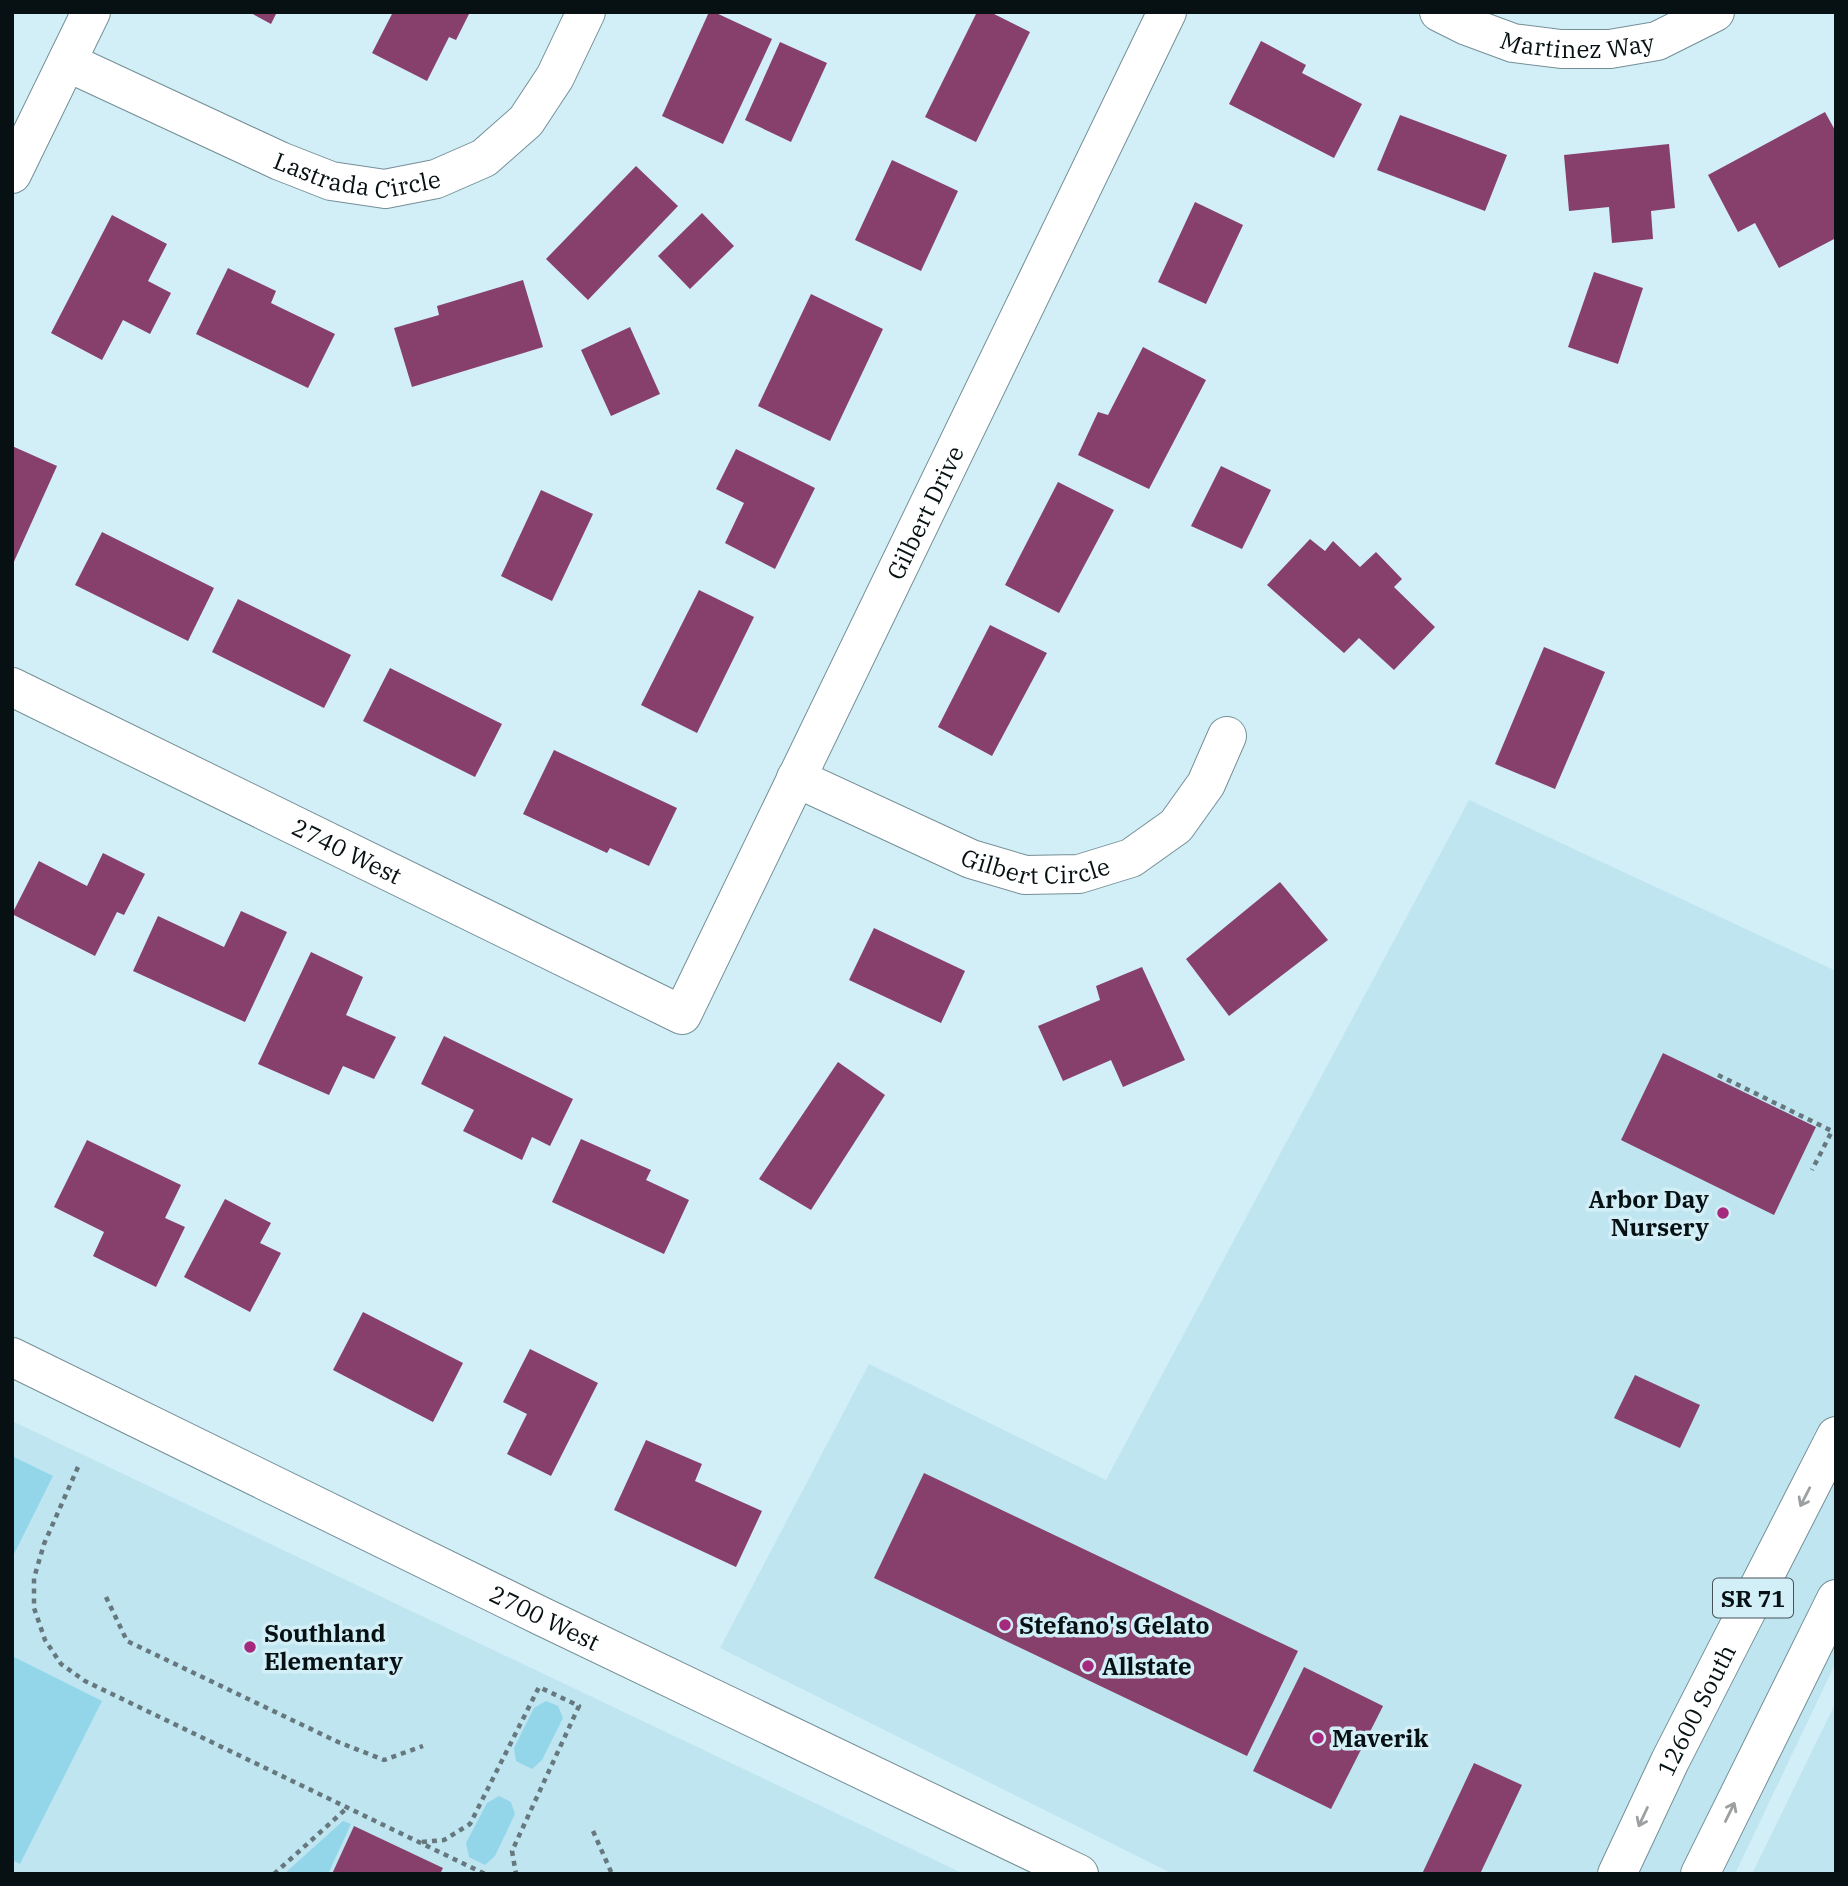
<svg xmlns="http://www.w3.org/2000/svg" width="1848" height="1886" font-family="'IBM Plex Serif',serif">
	<style>
		.built { fill: #bfe5f0 }
		.green { fill: #94d6e9 }
		.building { fill: #86406b }
		.lines { fill: none; stroke-linecap: round; stroke-linejoin: round }
		.minor-casing { stroke: #758f97; stroke-width: 40 }
		.major-casing { stroke: #758f97; stroke-width: 40 }
		.path { stroke: #66787e; stroke-width: 4.5; stroke-dasharray: 5 5; stroke-linecap: butt }
		.minor { stroke: #fff; stroke-width: 38 }
		.major { stroke: #fff; stroke-width: 38 }
		.oneway { stroke: #9ca0a1 }
		.poi-dot { fill: #a5297c; stroke: #d2eef7; stroke-width: 2.5 }
		.labels { text-anchor: middle; dominant-baseline: central; stroke-width: 7; stroke-linejoin: round; paint-order: stroke }
		.shield { fill: #d2eef7; stroke: #445358; stroke-width: 2 }
		.shield-label { font-size: 23px; font-weight: bold; fill: #071114 }
		.street-label { font-size: 24px; fill: #071114; stroke: #d2eef7 }
		.poi-label { font-size: 24px; font-weight: bold; fill: #071114; stroke: #d2eef7; text-anchor: start }
	</style>
	<rect width="100%" height="100%" fill="#d2eef7"/>
	<!-- built -->
	<g class="built">
		<polygon points="1469,800 1836,971 1836,1662 1735,1874 1173,1874 720,1648 869,1364 1106,1480"/>
		<polygon points="12,1421 964,1874 12,1874"/>
		<polygon points="1836,1702 1836,1874 1752,1874"/>
	</g>
	<!-- green -->
	<g class="green">
		<polygon points="12,1456 53,1476 12,1558"/>
		<polygon points="12,1656 102,1701 20,1864 12,1860"/>
		<polygon points="546,1701 558,1706 563,1718 542,1760 532,1769 516,1761 514,1748 534,1708"/>
		<polygon points="499,1796 511,1802 515,1814 495,1856 485,1865 469,1857 466,1843 487,1803"/>
		<polygon points="343,1821 351,1824 328,1874 284,1874"/>
	</g>
	<!-- building -->
	<g class="building">
		<polygon points="249,12 277,12 271,24"/>
		<polygon points="393,12 470,12 456,40 449,37 427,81 372,53"/>
		<polygon points="709,12 714,12 772,39 723,144 662,116"/>
		<polygon points="977,12 990,12 1030,32 976,142 925,117"/>
		<polygon points="1261,41 1306,65 1302,73 1362,104 1334,158 1229,104"/>
		<polygon points="780,42 827,63 791,142 745,120"/>
		<polygon points="1825,112 1836,132 1836,238 1779,268 1755,223 1738,232 1708,175"/>
		<polygon points="1400,115 1507,155 1485,211 1377,170"/>
		<polygon points="1669,144 1675,208 1651,211 1653,239 1612,243 1609,207 1569,211 1564,155"/>
		<polygon points="892,160 958,191 921,271 855,240"/>
		<polygon points="636,166 678,206 588,300 546,259"/>
		<polygon points="1195,202 1243,225 1206,304 1158,282"/>
		<polygon points="702,213 734,246 690,289 658,256"/>
		<polygon points="112,215 167,244 148,281 171,293 150,334 123,320 102,360 51,333"/>
		<polygon points="228,268 276,291 271,303 335,334 308,388 196,334"/>
		<polygon points="1594,272 1643,288 1618,364 1568,347"/>
		<polygon points="523,280 543,347 412,387 394,328 439,315 437,306"/>
		<polygon points="811,294 883,329 830,441 758,406"/>
		<polygon points="630,327 660,394 611,416 581,350"/>
		<polygon points="1143,347 1206,380 1149,489 1078,455 1098,412 1108,415"/>
		<polygon points="12,446 57,466 12,566"/>
		<polygon points="736,449 815,488 775,569 725,543 744,503 716,489"/>
		<polygon points="1221,466 1271,490 1242,549 1191,526"/>
		<polygon points="1058,482 1114,510 1059,613 1005,585"/>
		<polygon points="541,490 593,514 552,601 501,576"/>
		<polygon points="102,532 214,588 188,641 75,585"/>
		<polygon points="1310,539 1325,551 1333,541 1360,567 1376,552 1402,579 1394,587 1435,627 1394,670 1359,638 1344,653 1267,585"/>
		<polygon points="699,590 754,617 697,733 641,705"/>
		<polygon points="238,599 351,655 324,708 212,652"/>
		<polygon points="990,625 1047,653 992,756 938,727"/>
		<polygon points="1544,647 1605,672 1555,789 1495,764"/>
		<polygon points="390,668 502,724 475,777 363,721"/>
		<polygon points="554,750 677,808 649,866 610,848 607,853 523,814"/>
		<polygon points="103,853 145,874 124,915 117,912 95,956 12,914 39,861 87,886"/>
		<polygon points="1280,882 1328,940 1229,1016 1186,959"/>
		<polygon points="241,911 287,932 245,1022 133,971 158,916 224,947"/>
		<polygon points="874,928 965,971 941,1023 849,980"/>
		<polygon points="311,952 363,977 346,1015 396,1037 374,1079 343,1066 329,1095 258,1064"/>
		<polygon points="1142,967 1185,1060 1123,1087 1111,1060 1063,1081 1038,1026 1100,1000 1096,986"/>
		<polygon points="444,1036 573,1099 550,1146 532,1137 522,1160 463,1131 474,1110 421,1084"/>
		<polygon points="1663,1053 1816,1127 1774,1215 1621,1140"/>
		<polygon points="838,1062 885,1095 811,1210 759,1179"/>
		<polygon points="581,1139 651,1170 646,1180 689,1200 664,1254 552,1202"/>
		<polygon points="87,1140 181,1185 165,1218 185,1227 156,1287 93,1256 104,1232 54,1207"/>
		<polygon points="225,1199 271,1223 260,1243 281,1253 250,1312 184,1277"/>
		<polygon points="363,1312 463,1363 433,1422 333,1370"/>
		<polygon points="530,1349 598,1383 551,1476 507,1454 527,1414 503,1402"/>
		<polygon points="1635,1375 1700,1405 1680,1448 1614,1418"/>
		<polygon points="646,1440 702,1464 695,1481 762,1511 736,1567 614,1510"/>
		<polygon points="924,1473 1298,1651 1247,1756 874,1578"/>
		<polygon points="1304,1667 1383,1706 1331,1809 1253,1771"/>
		<polygon points="1474,1763 1522,1785 1480,1874 1422,1874"/>
		<polygon points="354,1826 443,1868 440,1874 332,1874"/>
	</g>
	<g class="lines">
		<!-- minor casing -->
		<g class="minor-casing">
			<g id="minor">
				<path id="s1" d="M 1439,12 L 1467,26 L 1513,43 L 1561,49 L 1610,49 L 1657,41 L 1715,12"/>
				<path id="s2" d="M 67,62 L 280,161 L 331,181 L 385,189 L 436,179 L 484,158 L 526,121 L 555,77 L 586,12"/>
				<polyline points="12,174 91,12"/>
				<path id="s3" d="M 12,687 L 682,1015 L 1167,12"/>
				<path id="s4" d="M 796,778 L 971,859 L 1025,875 L 1079,874 L 1131,858 L 1176,826 L 1206,784 L 1227,736"/>
			</g>
		</g>
		<!-- major casing -->
		<g class="major-casing">
			<g id="major">
				<path id="s5" d="M 12,1357 L 541,1616 L 1079,1874"/>
				<path id="s6" d="M 1617,1874 L 1670,1761 L 1836,1436"/>
				<polyline points="1700,1874 1836,1599"/>
			</g>
		</g>
		<!-- path -->
		<g class="path">
			<polyline points="1718,1075 1832,1131 1812,1170"/>
			<polyline points="78,1467 44,1544 34,1578 34,1608 45,1640 61,1664 85,1681 485,1874"/>
			<polyline points="106,1597 127,1641 338,1742 384,1760 423,1746"/>
			<polyline points="593,1831 612,1874"/>
			<polyline points="422,1842 444,1840 470,1824 539,1687 579,1706 512,1851 516,1874"/>
			<polyline points="274,1874 347,1808"/>
		</g>
		<!-- minor -->
		<use href="#minor" class="minor"/>
		<!-- major -->
		<use href="#major" class="major"/>
	</g>
	<!-- one-way arrows -->
	<defs><path id="oneway-shaft" d="M-6 0H5M1.5-3L5.5 0L1.5 3" fill="none" stroke-width="1.6" stroke-linecap="round" stroke-linejoin="round" transform="scale(1.75)"/></defs>
	<g class="oneway">
		<use href="#oneway-shaft" transform="translate(1805 1497) rotate(117)"/>
		<use href="#oneway-shaft" transform="translate(1730 1812) rotate(-64)"/>
		<use href="#oneway-shaft" transform="translate(1643 1817) rotate(115)"/>
	</g>
	<!-- markers -->
	<g class="poi-dot">
		<circle cx="1723" cy="1213" r="7"/>
		<circle cx="1005" cy="1625" r="7"/>
		<circle cx="250" cy="1647" r="7"/>
		<circle cx="1088" cy="1666" r="7"/>
		<circle cx="1318" cy="1738" r="7"/>
	</g>
	<g class="labels">
		<!-- shield labels -->
		<rect class="shield" x="1713" y="1578.5" width="80" height="39" rx="5"/>
		<g class="shield-label">
			<text x="1753" y="1598">SR 71</text>
		</g>
		<!-- street labels -->
		<g class="street-label">
			<text stroke="none"><textPath href="#s1" startOffset="145">Martinez Way</textPath></text>
			<text stroke="none"><textPath href="#s2" startOffset="315">Lastrada Circle</textPath></text>
			<text stroke="none"><textPath href="#s3" startOffset="1304">Gilbert Drive</textPath></text>
			<text stroke="none"><textPath href="#s3" startOffset="373">2740 West</textPath></text>
			<text stroke="none"><textPath href="#s4" startOffset="259">Gilbert Circle</textPath></text>
			<text stroke="none"><textPath href="#s5" startOffset="593">2700 West</textPath></text>
			<text stroke="none"><textPath href="#s6" startOffset="182">12600 South</textPath></text>
		</g>
		<!-- poi labels -->
		<g class="poi-label">
			<text x="1709" y="1199" text-anchor="end">Arbor Day<tspan x="1709" dy="28">Nursery</tspan></text>
			<text x="1019" y="1625">Stefano's Gelato</text>
			<text x="264" y="1633">Southland<tspan x="264" dy="28">Elementary</tspan></text>
			<text x="1102" y="1666">Allstate</text>
			<text x="1332" y="1738">Maverik</text>
		</g>
	</g>
	<!-- border -->
	<rect width="1848" height="1886" fill="none" stroke="#071114" stroke-width="28"/>
</svg>
